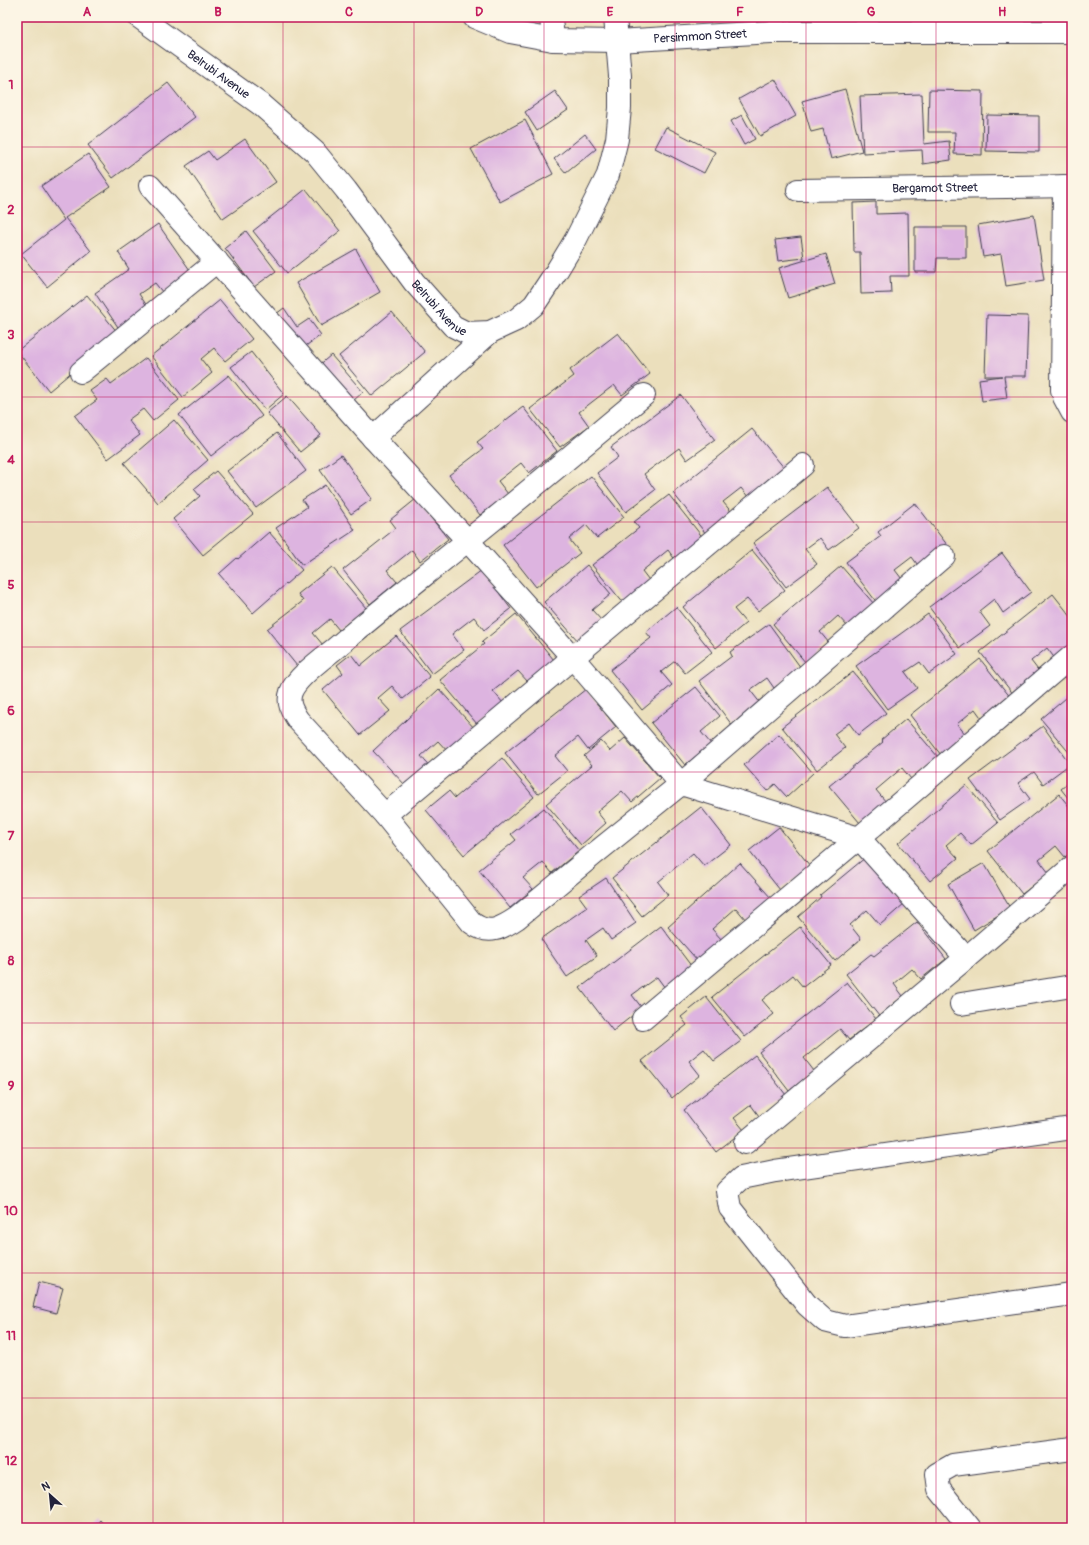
<svg xmlns="http://www.w3.org/2000/svg" width="1089" height="1545" font-family="Pangolin,sans-serif">
	<style>
		.building { fill: #ddb4e0 }
		.lines { fill: none; stroke-linecap: round; stroke-linejoin: round }
		.minor-casing { stroke: #403e4e; stroke-width: 24 }
		.minor { stroke: #fff; stroke-width: 22 }
		.grid { fill: none; stroke: #c2185b; stroke-width: 1; stroke-opacity: 0.55 }
		.labels { text-anchor: middle; dominant-baseline: central; stroke-width: 3; stroke-linejoin: round; paint-order: stroke }
		.street-label { font-size: 12px; fill: #22223b; stroke: #fcf5e5 }
		.neatline { fill: none; stroke: #c2185b; stroke-width: 1.5 }
		.grid-label { font-size: 13px; text-anchor: middle; font-weight: bold; fill: #c2185b }
	</style>
	<rect width="100%" height="100%" fill="#fcf5e5"/>
	<filter id="ink" filterUnits="userSpaceOnUse"><feTurbulence type="fractalNoise" baseFrequency=".025" numOctaves="2"/><feDisplacementMap in="SourceGraphic" scale="8" xChannelSelector="R" yChannelSelector="G"/><feConvolveMatrix kernelMatrix="1 2 1 2 8 2 1 2 1" color-interpolation-filters="sRGB"/></filter>
	<filter id="wash" filterUnits="userSpaceOnUse"><feTurbulence type="fractalNoise" baseFrequency=".012" numOctaves="4" result="noise"/><feDisplacementMap in="SourceGraphic" scale="16" xChannelSelector="R" yChannelSelector="G"/><feGaussianBlur stdDeviation="0.9" result="paint"/><feColorMatrix in="noise" values="0 0 0 0 0 0 0 0 0 0 0 0 0 0 0 0 0 1.4 0 .05"/><feComposite in="paint" operator="in"/></filter>
	<g filter="url(#wash)">
		<rect width="100%" height="100%" fill="#ebdfbc"/>
		<g id="blocks">
			<!-- building -->
			<g class="building">
				<polygon points="775,79 796,116 760,136 739,99"/>
				<polygon points="168,83 195,117 113,178 88,145"/>
				<polygon points="845,89 862,151 831,159 823,129 811,132 802,101"/>
				<polygon points="929,90 983,91 982,155 954,154 955,132 928,132"/>
				<polygon points="555,91 568,110 537,131 525,112"/>
				<polygon points="922,94 924,144 949,141 951,160 923,164 922,150 863,153 860,96"/>
				<polygon points="742,115 755,139 744,145 731,121"/>
				<polygon points="987,115 1039,116 1039,152 986,151"/>
				<polygon points="525,120 553,174 500,202 471,149"/>
				<polygon points="666,127 715,152 704,173 655,148"/>
				<polygon points="585,134 596,149 566,173 554,159"/>
				<polygon points="245,139 276,182 223,219 186,166 208,151 215,160"/>
				<polygon points="88,154 111,187 65,218 91,251 47,287 21,254 64,220 41,186"/>
				<polygon points="306,189 340,231 287,273 253,231"/>
				<polygon points="876,202 876,214 908,213 909,276 890,276 891,293 861,294 860,252 854,252 853,203"/>
				<polygon points="1034,215 1044,280 1006,286 1001,254 983,257 978,225"/>
				<polygon points="158,224 192,273 163,293 155,283 139,294 149,309 120,330 95,293 129,269 118,252"/>
				<polygon points="915,227 966,227 966,258 937,258 936,272 915,272"/>
				<polygon points="246,231 276,271 254,287 225,248"/>
				<polygon points="801,237 804,258 778,261 775,240"/>
				<polygon points="356,249 380,292 321,326 296,283"/>
				<polygon points="826,254 835,284 788,298 779,268"/>
				<polygon points="87,295 118,333 49,391 17,351"/>
				<polygon points="220,300 252,339 225,361 214,348 201,359 212,373 183,397 151,356"/>
				<polygon points="284,308 297,327 309,319 321,335 300,350 276,314"/>
				<polygon points="392,312 425,352 372,396 339,356"/>
				<polygon points="987,315 1028,316 1026,376 1004,376 1007,398 982,401 979,379 1002,376 985,376"/>
				<polygon points="618,333 650,374 622,395 614,385 579,412 589,426 560,447 530,409 574,376 570,370"/>
				<polygon points="251,352 284,394 265,410 231,367"/>
				<polygon points="331,355 363,392 343,410 310,373"/>
				<polygon points="146,358 179,400 153,421 143,409 128,420 140,435 108,459 75,416 97,400 90,391 107,379 111,384"/>
				<polygon points="229,375 262,416 211,456 179,415"/>
				<polygon points="681,395 715,440 687,460 679,448 644,474 655,490 626,512 597,473 618,457 611,447"/>
				<polygon points="287,396 321,435 300,452 267,413"/>
				<polygon points="523,407 557,451 529,473 521,463 498,481 508,494 480,515 449,475 483,449 477,442"/>
				<polygon points="174,420 208,460 158,503 124,463"/>
				<polygon points="752,429 785,469 749,498 741,488 723,502 733,514 707,535 673,493"/>
				<polygon points="277,433 306,471 256,508 227,471"/>
				<polygon points="341,455 372,499 351,514 320,470"/>
				<polygon points="216,471 253,514 203,555 173,519 200,496 194,489"/>
				<polygon points="591,476 624,517 597,538 586,525 569,539 580,553 536,587 503,545"/>
				<polygon points="325,485 355,530 302,565 276,528 307,507 302,500"/>
				<polygon points="827,487 859,528 829,550 820,538 805,549 817,564 786,587 753,543"/>
				<polygon points="669,495 704,539 676,561 668,550 642,571 652,584 625,605 592,565 639,528 634,522"/>
				<polygon points="416,499 448,539 420,561 412,550 387,570 397,582 370,604 343,570 396,528 390,520"/>
				<polygon points="915,503 948,546 920,568 912,557 895,570 905,583 878,604 846,562 881,536 878,532"/>
				<polygon points="269,532 302,570 253,613 219,574 237,558 238,559"/>
				<polygon points="752,550 785,590 758,611 747,599 734,609 746,623 716,648 683,607"/>
				<polygon points="1002,553 1031,592 1003,613 994,599 979,611 990,626 960,648 929,607"/>
				<polygon points="587,565 611,594 592,610 602,621 579,642 544,602"/>
				<polygon points="841,566 874,604 848,627 838,616 820,632 829,643 806,663 773,624"/>
				<polygon points="332,567 366,608 339,630 330,619 313,633 323,645 297,666 267,629 303,601 298,594"/>
				<polygon points="482,570 511,609 484,630 474,617 452,634 464,650 432,674 400,631"/>
				<polygon points="1053,594 1072,618 1072,648 1056,660 1047,648 1031,661 1041,674 1014,695 980,652"/>
				<polygon points="676,607 712,652 685,673 675,661 661,672 672,685 642,710 610,670 651,638 646,632"/>
				<polygon points="516,614 554,660 528,682 518,671 493,691 503,703 477,724 440,680 484,644 482,642"/>
				<polygon points="928,614 957,654 929,674 920,662 905,672 917,688 887,709 856,666"/>
				<polygon points="769,624 801,668 774,688 767,678 750,690 761,704 732,725 699,681 732,656 730,652"/>
				<polygon points="396,636 430,677 403,699 392,686 378,698 390,711 360,735 323,690 343,673 337,665 351,654 360,666"/>
				<polygon points="980,659 1011,698 983,720 975,709 957,724 966,735 941,755 910,715"/>
				<polygon points="853,672 886,713 858,735 849,723 834,734 845,748 817,770 782,727"/>
				<polygon points="696,687 720,716 701,732 711,744 685,765 651,723"/>
				<polygon points="439,689 475,729 449,753 438,741 421,756 430,767 407,787 373,751"/>
				<polygon points="586,689 616,727 588,750 578,737 555,756 567,771 538,794 505,753"/>
				<polygon points="1072,693 1072,756 1041,719"/>
				<polygon points="906,719 938,757 911,779 902,768 876,790 886,802 860,823 829,786 883,742 881,740"/>
				<polygon points="1043,726 1070,764 1043,784 1034,772 1018,783 1030,799 1000,820 970,780"/>
				<polygon points="779,734 813,773 787,797 775,784 767,791 744,765"/>
				<polygon points="625,738 660,778 632,802 622,791 597,812 606,823 581,845 546,804 592,765 584,756 601,741 610,751"/>
				<polygon points="502,758 534,797 464,855 426,810 449,791 455,798"/>
				<polygon points="1072,780 1072,803 1061,789"/>
				<polygon points="966,785 998,823 971,845 960,833 946,845 958,858 930,881 898,843"/>
				<polygon points="1059,794 1072,810 1072,851 1065,857 1056,846 1039,860 1049,873 1022,894 988,851"/>
				<polygon points="701,807 731,845 704,866 693,853 658,882 668,895 642,916 612,878"/>
				<polygon points="544,808 579,851 552,873 543,862 523,878 533,889 510,908 479,870 516,840 511,834"/>
				<polygon points="779,827 810,866 780,890 749,851"/>
				<polygon points="866,857 905,903 880,925 867,910 850,925 861,939 835,961 798,917 821,897 820,895"/>
				<polygon points="740,863 771,898 746,920 736,908 712,929 722,940 698,961 668,927"/>
				<polygon points="984,863 1010,908 974,930 948,884"/>
				<polygon points="606,878 636,923 611,940 603,928 586,940 597,956 567,977 541,939 587,907 579,896"/>
				<polygon points="917,922 946,959 921,979 912,969 894,984 903,996 879,1016 846,974 871,954 874,956"/>
				<polygon points="661,926 692,967 665,988 657,977 632,995 642,1008 613,1031 580,988"/>
				<polygon points="800,927 831,965 803,987 793,975 762,1000 774,1014 745,1037 712,997"/>
				<polygon points="847,982 876,1019 849,1040 840,1029 804,1058 814,1071 789,1091 759,1052"/>
				<polygon points="706,997 741,1041 714,1061 704,1049 689,1061 700,1075 672,1098 642,1061 687,1025 681,1017"/>
				<polygon points="755,1055 786,1095 759,1116 751,1105 734,1118 744,1130 716,1152 684,1110"/>
				<polygon points="39,1282 63,1288 56,1313 33,1307"/>
				<polygon points="100,1520 107,1528 92,1528"/>
			</g>
		</g>
	</g>
	<g filter="url(#ink)">
		<use href="#blocks" fill-opacity="0" stroke="#403e4e" stroke-width="1"/>
		<g class="lines">
			<!-- minor casing -->
			<g class="minor-casing">
				<g id="minor">
					<path id="s1" d="M 139,17 L 260,104 L 315,152 L 346,190 L 414,282 L 453,326 L 467,333 L 490,332 L 516,320 L 534,305 L 556,272 L 576,239 L 608,175 L 617,139 L 620,108 L 620,76 L 615,17"/>
					<path id="s2" d="M 474,17 L 510,32 L 553,40 L 617,41 L 771,32 L 1072,32"/>
					<polyline points="551,17 553,40"/>
					<polyline points="150,186 373,438 468,541 573,658 681,784 859,838 966,958 745,1143"/>
					<polyline points="1064,186 1062,390 1064,397 1072,412"/>
					<path id="s3" d="M 798,190 L 1072,186"/>
					<polyline points="81,372 217,261"/>
					<path d="M 644,395 C 585,444 527,493 467,541 C 424,576 380,610 338,646 C 325,657 297,676 291,692 C 287,703 292,711 298,720 L 385,815 L 803,465"/>
					<polyline points="373,438 490,332"/>
					<path d="M 385,815 L 472,923 C 489,936 502,928 517,918 L 593,855 L 681,784 L 944,556"/>
					<polyline points="966,958 1072,867"/>
					<polyline points="961,1004 1072,986"/>
					<polyline points="643,1019 859,838 1072,656"/>
					<polyline points="1072,1128 775,1171 741,1178 727,1191 730,1208 807,1305 825,1321 845,1326 1072,1294"/>
					<polyline points="970,1528 939,1489 937,1474 953,1465 1072,1449"/>
				</g>
			</g>
			<!-- minor -->
			<use href="#minor" class="minor"/>
		</g>
	</g>
	<!-- grid -->
	<path class="grid" d="M 153,17 L 153,1528M 283,17 L 283,1528M 414,17 L 414,1528M 544,17 L 544,1528M 675,17 L 675,1528M 806,17 L 806,1528M 936,17 L 936,1528M 17,147 L 1072,147M 17,272 L 1072,272M 17,397 L 1072,397M 17,522 L 1072,522M 17,647 L 1072,647M 17,772 L 1072,772M 17,898 L 1072,898M 17,1023 L 1072,1023M 17,1148 L 1072,1148M 17,1273 L 1072,1273M 17,1398 L 1072,1398"/>
	<g class="labels">
		<!-- street labels -->
		<g class="street-label">
			<text stroke="none"><textPath href="#s2" startOffset="230">Persimmon Street</textPath></text>
			<text stroke="none"><textPath href="#s1" startOffset="98">Belrubi Avenue</textPath></text>
			<text stroke="none"><textPath href="#s3" startOffset="137">Bergamot Street</textPath></text>
			<text stroke="none"><textPath href="#s1" startOffset="422">Belrubi Avenue</textPath></text>
		</g>
	</g>
	<!-- margin -->
	<rect width="1089" height="1545" fill="none" stroke="#fcf5e5" stroke-width="44"/>
	<!-- north arrow -->
	<g transform="translate(50 1495) rotate(333)" stroke="#fcf5e5" stroke-width="3" paint-order="stroke">
	<path d="M0-3L7 15L0 10L-7 15Z" fill="#22223b"/>
	<text y="-6" font-size="11" font-weight="bold" text-anchor="middle" fill="#22223b">N</text>
	</g>
	<rect x="22" y="22" width="1045" height="1501" class="neatline"/>
	<g class="grid-label">
		<text x="87" y="16">A</text>
		<text x="218" y="16">B</text>
		<text x="349" y="16">C</text>
		<text x="479" y="16">D</text>
		<text x="610" y="16">E</text>
		<text x="740" y="16">F</text>
		<text x="871" y="16">G</text>
		<text x="1002" y="16">H</text>
		<text x="11" y="89">1</text>
		<text x="11" y="214">2</text>
		<text x="11" y="339">3</text>
		<text x="11" y="464">4</text>
		<text x="11" y="589">5</text>
		<text x="11" y="715">6</text>
		<text x="11" y="840">7</text>
		<text x="11" y="965">8</text>
		<text x="11" y="1090">9</text>
		<text x="11" y="1215">10</text>
		<text x="11" y="1340">11</text>
		<text x="11" y="1465">12</text>
	</g>
</svg>
